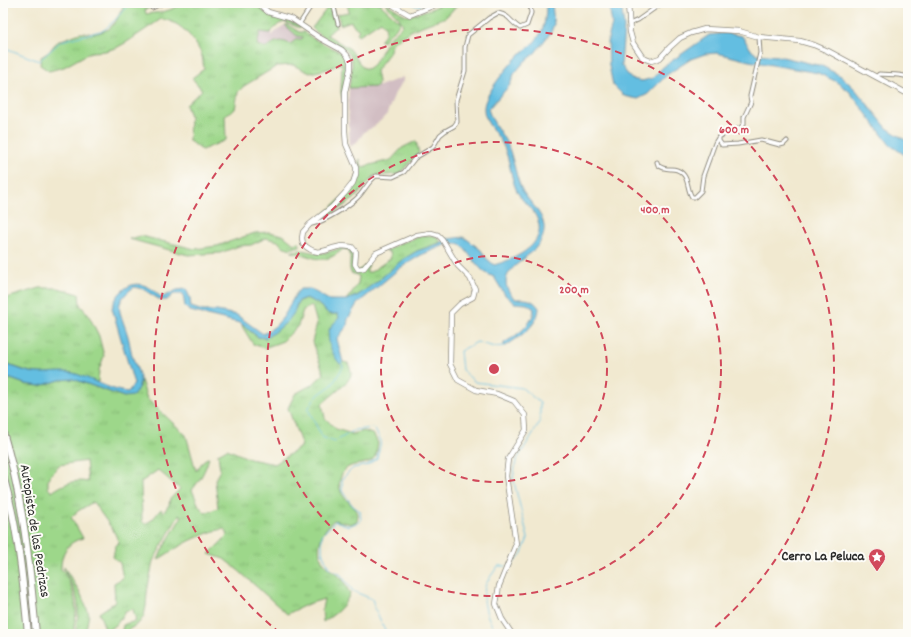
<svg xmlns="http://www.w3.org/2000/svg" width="911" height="637" font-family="Dekko,sans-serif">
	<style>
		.industrial { fill: #d2bec3 }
		.grass { fill: url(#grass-tufts); stroke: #64815a; fill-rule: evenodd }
		.water { fill: #64bee1; stroke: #487486 }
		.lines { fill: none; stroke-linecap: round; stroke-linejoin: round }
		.stream { stroke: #64bee1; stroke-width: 1 }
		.minor-casing { stroke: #8e8a7e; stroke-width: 5 }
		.secondary-casing { stroke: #8e8a7e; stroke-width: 6 }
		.motorway-casing { stroke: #8e8a7e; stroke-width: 8 }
		.minor { stroke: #fff; stroke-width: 3 }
		.secondary { stroke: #fff; stroke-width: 4.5 }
		.motorway { stroke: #fff; stroke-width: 6 }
		.ring { fill: none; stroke: #d1495b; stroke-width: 2; stroke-dasharray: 7 5 }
		.labels { text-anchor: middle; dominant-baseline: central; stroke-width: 4; stroke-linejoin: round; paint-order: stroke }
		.street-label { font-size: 14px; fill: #2b2b2b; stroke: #fdfcf7 }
		.poi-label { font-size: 14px; font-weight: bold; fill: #2b2b2b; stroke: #fdfcf7; text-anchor: end }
		.centre { fill: #d1495b; stroke: #fdfcf7; stroke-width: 2 }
		.ring-label { font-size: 12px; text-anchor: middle; font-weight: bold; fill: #d1495b; stroke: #fdfcf7; stroke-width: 4; stroke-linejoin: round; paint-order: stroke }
	</style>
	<defs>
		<pattern id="grass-tufts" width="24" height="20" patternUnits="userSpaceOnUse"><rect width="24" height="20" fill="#9dd78a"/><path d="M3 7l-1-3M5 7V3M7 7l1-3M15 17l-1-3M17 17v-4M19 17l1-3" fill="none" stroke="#87b977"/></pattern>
	</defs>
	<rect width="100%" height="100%" fill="#fdfcf7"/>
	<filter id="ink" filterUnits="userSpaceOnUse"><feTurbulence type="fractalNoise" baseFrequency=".025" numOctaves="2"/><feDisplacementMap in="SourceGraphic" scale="8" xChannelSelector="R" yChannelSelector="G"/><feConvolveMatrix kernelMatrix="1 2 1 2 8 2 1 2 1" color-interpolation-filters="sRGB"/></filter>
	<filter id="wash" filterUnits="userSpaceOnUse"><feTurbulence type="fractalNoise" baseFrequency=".012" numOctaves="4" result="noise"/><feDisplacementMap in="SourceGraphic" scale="16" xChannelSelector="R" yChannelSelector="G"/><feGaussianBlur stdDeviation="0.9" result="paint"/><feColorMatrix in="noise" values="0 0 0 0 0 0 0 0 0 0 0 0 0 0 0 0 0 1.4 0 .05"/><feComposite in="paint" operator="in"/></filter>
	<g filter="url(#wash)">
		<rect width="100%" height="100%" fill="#f1e9d0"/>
		<!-- industrial -->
		<g class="industrial">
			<polygon points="285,25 296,35 303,37 302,39 293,41 290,44 276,41 266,48 257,44 260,31 270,33 272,35 280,28"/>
			<polygon points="403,77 403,81 395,93 386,116 372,128 365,131 357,142 350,147 348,107 349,88 377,87"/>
		</g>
		<!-- grass -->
		<g class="grass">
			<path d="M 122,3 L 161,3 L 145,10 L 146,14 C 151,13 156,13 162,12 C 172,10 179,5 189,3 L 254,3 C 269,20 284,15 301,27 L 300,28 L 285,22 L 279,24 L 270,33 L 260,32 L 257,45 L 266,48 C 275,41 280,39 290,44 L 297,39 L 302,39 L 303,37 L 297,36 L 285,25 L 288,25 L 299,32 L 305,32 L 312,38 L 340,52 L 346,59 L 347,65 L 343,101 L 341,93 L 342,63 L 328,69 L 310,73 L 293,65 L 277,66 L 244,86 L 238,92 L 235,109 L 225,115 L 226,140 L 202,150 L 189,141 L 190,116 L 186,105 L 202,90 L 192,78 L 204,69 C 203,64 203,58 201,53 C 193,37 180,21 161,19 L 127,42 L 116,48 L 105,51 L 91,52 L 64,67 L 49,71 L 40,65 L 41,57 L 49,52 L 54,45 L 59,41 L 80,33 L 98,33 L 109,29 L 116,21 L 123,7 Z"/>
			<path d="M 331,3 L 337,26 L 327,35 L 350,49 L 362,67 L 367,69 C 379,62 380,51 387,41 C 391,35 398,31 403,25 L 399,18 L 386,5 L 386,3 L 400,12 L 408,16 L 431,9 L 444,3 L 459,3 L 446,17 L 414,29 L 393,42 L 389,53 L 376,71 L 378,82 L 377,87 L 349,88 C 350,81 352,73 352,66 C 353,49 339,47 327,40 C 322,37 317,33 312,28 Z"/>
			<path d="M 347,3 L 381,3 L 382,6 L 400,22 L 398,26 L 382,42 L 380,40 C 387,33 388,29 381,21 L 359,35 L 357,33 L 359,30 L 352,24 L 351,21 L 340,25 L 338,14 L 349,12 Z"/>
			<polygon points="416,141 419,153 399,174 374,176 354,199 325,218 317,221 351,189 357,178 359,161 360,159 362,167 391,160 402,148"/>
			<polygon points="269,232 283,235 294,244 299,242 300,246 291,249 282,246 278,241 266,238 251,245 239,246 220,253 188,255 129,239 141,236 195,249 217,246 255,233"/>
			<path d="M 425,235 L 436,236 L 441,242 L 417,251 L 401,261 L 379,280 L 357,296 L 346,300 L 358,284 L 359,276 L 351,273 C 348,265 352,259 349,250 L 343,249 C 322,268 314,255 291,252 C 302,247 311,254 322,253 C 332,253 339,246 350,248 L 353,257 L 354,268 L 357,271 L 369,264 L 366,272 L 371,272 L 391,258 L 390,252 L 386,251 L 401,243 Z"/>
			<polygon points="40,288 58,288 79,294 80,305 88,314 99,336 104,356 99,370 98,383 72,373 45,374 30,372 9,365 3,365 3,299"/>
			<path d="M 306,298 L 317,303 L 329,314 L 338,314 L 339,318 L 330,328 L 340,364 L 343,362 L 348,363 C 349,366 352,371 351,375 C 349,383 329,397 322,404 L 325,418 L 336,429 L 352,434 L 364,431 L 374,435 L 378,443 C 377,447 377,452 376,455 C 368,471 345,456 340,480 C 336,499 358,505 358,515 C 358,517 357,519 357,521 L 351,524 L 334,520 C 322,530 313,550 325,565 C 329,570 337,574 342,579 C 345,583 347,589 350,593 C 345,607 335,614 323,622 L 322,609 L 324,599 L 308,604 L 287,614 L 239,571 L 224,559 L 209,554 L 228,535 L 225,529 C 204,531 175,548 158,560 L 162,550 L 182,516 L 179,515 L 153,561 L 147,592 L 146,606 L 144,616 L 139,623 L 122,634 L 111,634 L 122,631 L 123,625 C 128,622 131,623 136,621 L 133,609 L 125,612 L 116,625 L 106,631 L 99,613 L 115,602 L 114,583 L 123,578 L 120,563 L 113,557 L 115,547 L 119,542 L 113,530 L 93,502 L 78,511 L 71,517 L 83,538 C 67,542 61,553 61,569 C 70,579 76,598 76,611 C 76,619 73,626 74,634 L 3,634 L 3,379 L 11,379 L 25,384 L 40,386 L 60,380 L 73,379 L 124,397 L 139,387 L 141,380 L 147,399 L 186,435 L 196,471 L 204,460 L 209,457 C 206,470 200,480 192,490 L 199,506 L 205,513 L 218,508 L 215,480 L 220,470 L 218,454 L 227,449 L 250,459 L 275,464 L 302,446 L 288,408 L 295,394 L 313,384 L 324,374 L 312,342 L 317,323 L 312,306 L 303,310 L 298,326 L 283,341 L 264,348 L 253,344 L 240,323 L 258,337 L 265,338 C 274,330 285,323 292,314 C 299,307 294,302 306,298 ZM 86,461 L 88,482 C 74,479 63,484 52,492 L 48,488 L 48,478 L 59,465 ZM 158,470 L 180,489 L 170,499 L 169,505 L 163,513 L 161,509 L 152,520 L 145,524 L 142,521 L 141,482 Z"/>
			<path d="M 64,567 L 80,592 L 89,614 L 85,634 L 77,634 C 75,626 78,620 78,612 C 79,597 71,582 64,570 Z"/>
		</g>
		<!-- water -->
		<g class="water">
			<path d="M 546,3 L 552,3 L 554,24 L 551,32 L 535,53 L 524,62 L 514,74 L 510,85 L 488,109 C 492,123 502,133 508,146 C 514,160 516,179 523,192 C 530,203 542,212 544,226 C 547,260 483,266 515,299 C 526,299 532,298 539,308 C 538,326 520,336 506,346 L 504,346 L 504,343 C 517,335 533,325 534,309 L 527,304 L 514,303 L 505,295 L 494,277 C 478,272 472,255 460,244 L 450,243 L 421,255 L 400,268 L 357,304 L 348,319 L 347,326 L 337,339 L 343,362 L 340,364 C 333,356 325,339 330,328 C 332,325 336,321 339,318 L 338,314 L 329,314 L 317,303 L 306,298 L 300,300 L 297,304 L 294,313 L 287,322 L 274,333 L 265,338 L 258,337 L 240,323 L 190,311 L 185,307 L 183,294 L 174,294 L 167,300 L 160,300 L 143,289 L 134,287 C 113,303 119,309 126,330 C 130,340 130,351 134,361 C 136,367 141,376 140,382 C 139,387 136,392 133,396 L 124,397 L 73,379 L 60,380 L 40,386 L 25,384 L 11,379 L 3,379 L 3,365 C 13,365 20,370 30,372 C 44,375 59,370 73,373 C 92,378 108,390 128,392 L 134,384 L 112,308 C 117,292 131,278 148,287 C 153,289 157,294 161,297 L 165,296 L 177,290 L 186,289 L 190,298 L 191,307 L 203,311 L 217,311 L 237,315 L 263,334 C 268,331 274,328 278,323 C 288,314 291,298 300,289 L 310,289 L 329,300 L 346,300 L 357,296 L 379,280 L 402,260 L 417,251 L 438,244 L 447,239 L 464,237 L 481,250 L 486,258 L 494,265 C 516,259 553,242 534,213 C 528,205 520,199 516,189 C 510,175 510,159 503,145 C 497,132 484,124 484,109 C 483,95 510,64 520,54 C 525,50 532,46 536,40 C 545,30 546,16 546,3 Z"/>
			<polygon points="607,3 621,3 624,27 621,65 631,79 642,81 653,78 663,67 709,35 726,33 742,36 752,51 756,54 778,56 822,66 841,76 855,89 887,128 908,142 908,157 890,145 849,91 835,81 818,73 749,61 717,53 705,54 691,59 668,74 648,94 638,99 624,96 613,85 609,66 608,39 612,24 609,5"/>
		</g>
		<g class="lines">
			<!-- stream -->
			<g class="stream">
				<polyline points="409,3 417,6 427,3"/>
				<polyline points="3,50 8,49 39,61 61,41 104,30 115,20 127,6 136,3"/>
				<polyline points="504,346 494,347 477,342 460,351 462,370 475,382 522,388 540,403 540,422 516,461 513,478 528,538 522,553 511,566 509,566"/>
				<polyline points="341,362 343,367 332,385 315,397 308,409 322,437 334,442 355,430 374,428 381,441 377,458 368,465 353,468 342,479 342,491 353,506 360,511 361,521 349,526 335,521 322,535 322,552 329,568 341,575 353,591 372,599 376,611 387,634"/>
				<path d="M 498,634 C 488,623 480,599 486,584 C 489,578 494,572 498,566 L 506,566"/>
			</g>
		</g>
	</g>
	<g filter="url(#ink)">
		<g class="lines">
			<!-- minor casing -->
			<g class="minor-casing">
				<g id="minor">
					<polyline points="333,3 338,24"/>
					<polyline points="152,8 163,3"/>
					<polyline points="300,23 313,3"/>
					<polyline points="629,24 638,20 662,3"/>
					<polyline points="759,37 760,53 750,96 751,102 744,117 744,124 740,128 724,134 719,137 719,141 722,145 738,144 761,140 780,145 784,144 787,141"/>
					<path d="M 876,77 L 879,74 C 889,75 899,74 908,77"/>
					<path d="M 657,162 L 658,165 C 667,173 675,165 683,174 C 689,180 687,190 692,197 L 695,197 L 701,191 L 703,176 L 715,143 L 718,138"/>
					<path d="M 312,224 C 324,222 351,205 360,195 C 365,189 369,181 376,176 L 393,177 L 404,172 L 415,158 L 433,147 L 440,135 L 445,131 L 454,126 L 457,122 L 456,100 L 465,71 L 465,47 L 468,35 L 489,18 L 498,13 C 511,16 509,21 520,28 L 527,25 L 531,13 L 530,3"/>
				</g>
			</g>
			<!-- secondary casing -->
			<g class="secondary-casing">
				<g id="secondary">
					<path d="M 258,3 L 268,12 L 292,19 L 320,38 L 342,50 L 347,55 L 350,61 L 350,69 L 345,92 L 345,131 L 346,144 L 356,167 L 356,174 L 353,183 L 345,193 L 332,207 L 310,224 L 303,232 L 302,238 L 303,244 C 319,259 326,248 342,246 C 345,246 349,247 352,247 L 356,252 L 355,264 L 358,269 L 364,268 L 376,253 L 417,235 L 431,233 L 438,235 L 442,239 L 458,266 L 470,278 L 475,289 L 473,297 L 460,304 L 451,313 L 450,364 L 458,380 L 476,390 L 497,394 L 514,401 L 525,415 L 526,430 L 508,459 L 506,476 L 516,544 L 499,586 L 496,604 L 502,619 L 512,634"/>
					<polyline points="389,3 410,15 440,3"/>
					<polyline points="628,3 630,32 633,43 643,58 651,61 660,58 669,48 680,38 691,33 705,29 739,31 759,37 800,41 814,45 828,51 908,94"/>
				</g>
			</g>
			<!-- motorway casing -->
			<g class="motorway-casing">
				<g id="motorway">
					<path d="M 3,432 C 23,498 30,566 36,634"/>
					<path d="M 3,475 C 18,527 23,581 28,634"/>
				</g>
			</g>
			<!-- minor -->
			<use href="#minor" class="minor"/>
			<!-- secondary -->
			<use href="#secondary" class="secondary"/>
			<!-- motorway -->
			<use href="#motorway" class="motorway"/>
		</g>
	</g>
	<!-- distance rings -->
	<g class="ring">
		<circle cx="494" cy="369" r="113"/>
		<circle cx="494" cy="369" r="227"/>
		<path d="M280 633A340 340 0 1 1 708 633"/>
	</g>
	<!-- icons -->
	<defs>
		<g id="sight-pin" transform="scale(0.9)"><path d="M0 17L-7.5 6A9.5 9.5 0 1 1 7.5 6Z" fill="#d1495b" stroke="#fdfcf7"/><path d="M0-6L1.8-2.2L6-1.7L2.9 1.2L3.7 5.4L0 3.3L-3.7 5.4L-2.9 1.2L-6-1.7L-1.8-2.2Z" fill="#fff"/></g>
	</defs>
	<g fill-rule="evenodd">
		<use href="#sight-pin" x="877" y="557"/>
	</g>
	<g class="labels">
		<!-- street labels -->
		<g class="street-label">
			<text transform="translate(34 531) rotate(81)">Autopista de las Pedrizas</text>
		</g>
		<!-- poi labels -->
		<g class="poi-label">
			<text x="864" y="557">Cerro La Peluca</text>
		</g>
	</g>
	<circle cx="494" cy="369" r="6" class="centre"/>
	<g class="ring-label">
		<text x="734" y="133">600 m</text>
		<text x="655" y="213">400 m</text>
		<text x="574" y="293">200 m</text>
	</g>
	<!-- margin -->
	<rect width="911" height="637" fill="none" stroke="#fdfcf7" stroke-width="16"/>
</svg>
